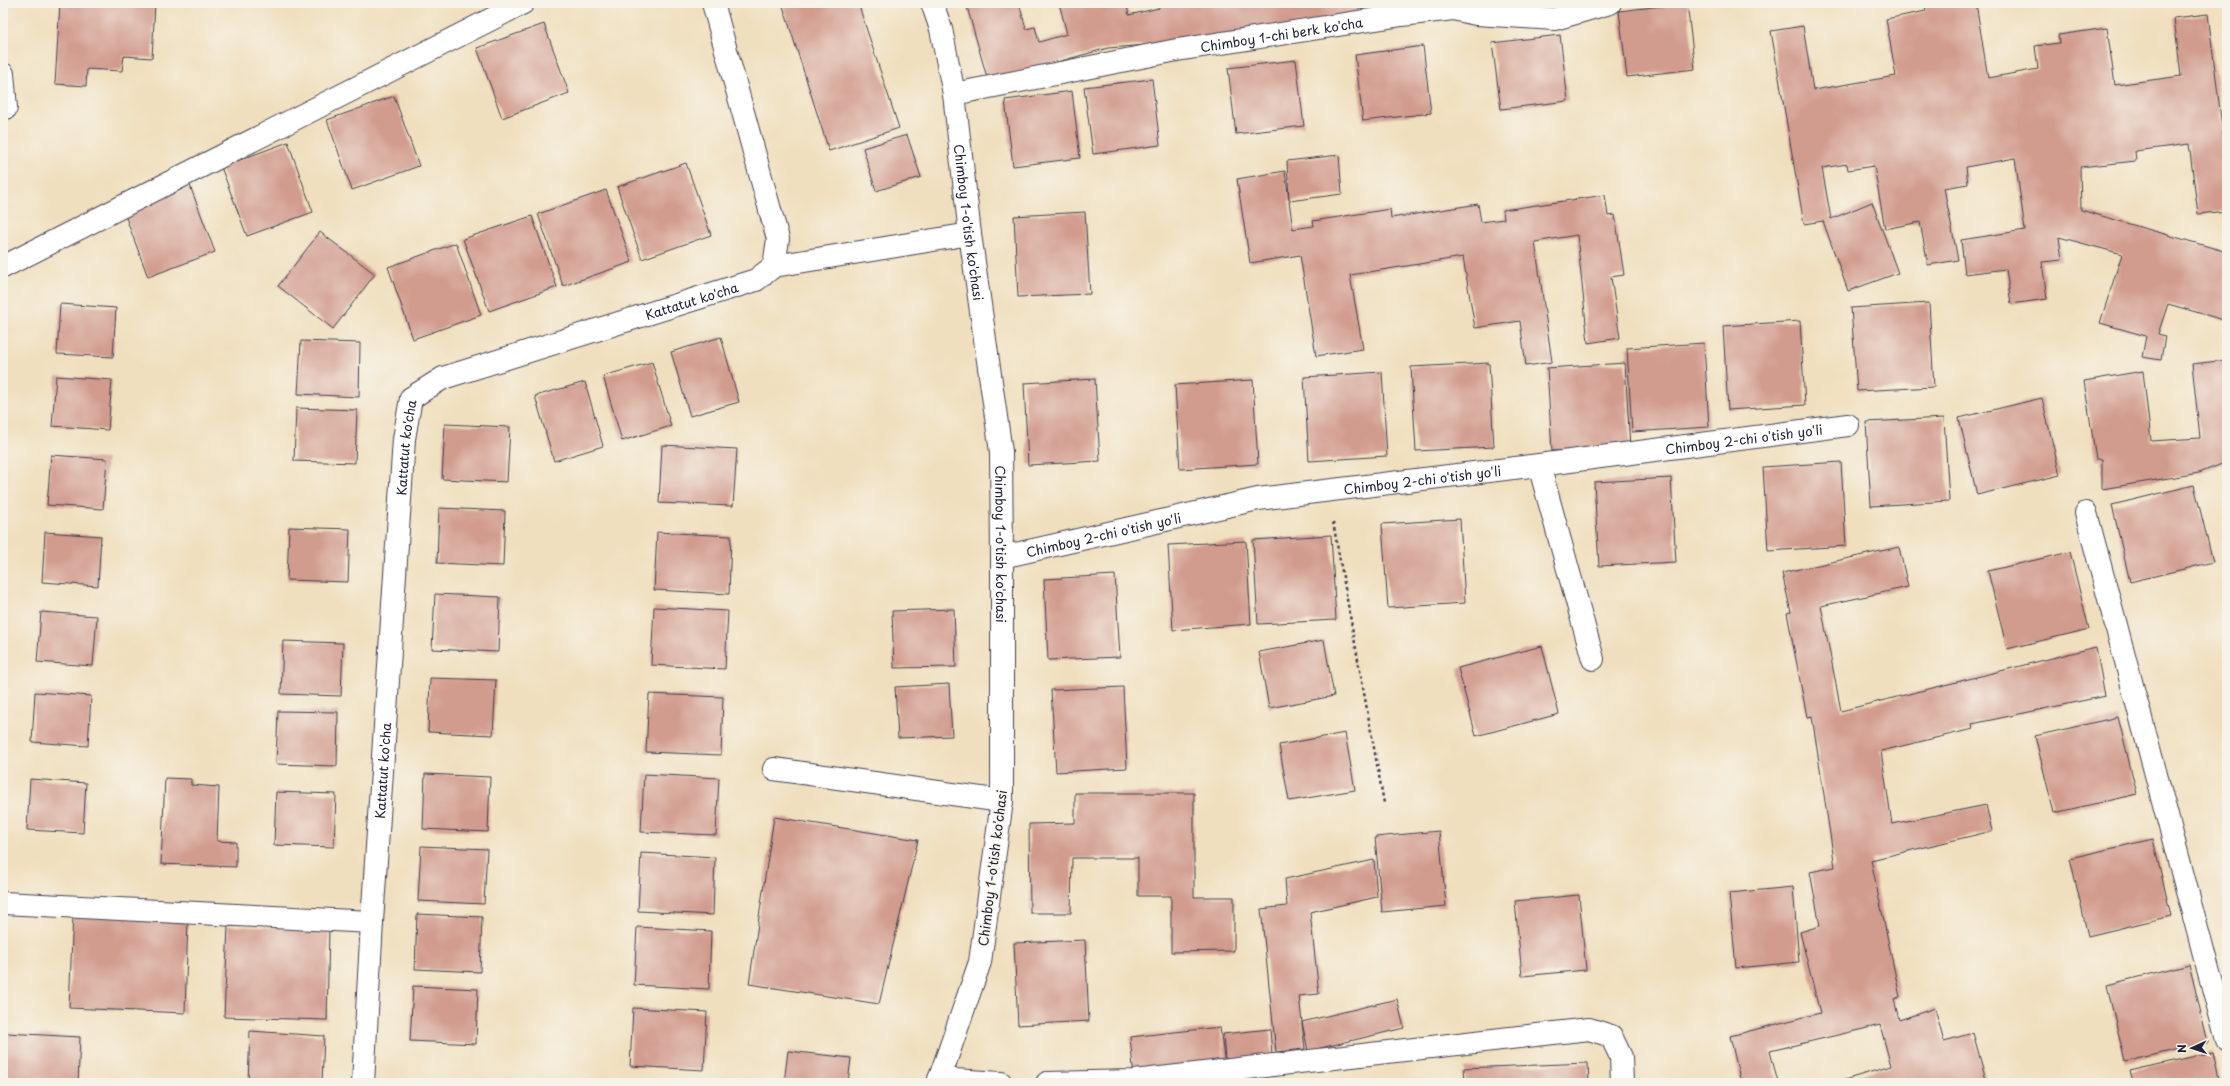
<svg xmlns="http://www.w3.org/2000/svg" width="2230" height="1086" font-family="'Playpen Sans',sans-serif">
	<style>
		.building { fill: #d19b8e }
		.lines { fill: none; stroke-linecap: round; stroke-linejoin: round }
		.minor-casing { stroke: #413e4f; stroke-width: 24 }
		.path { stroke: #413e4f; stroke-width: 2.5; stroke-dasharray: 3 3; stroke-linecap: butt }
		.minor { stroke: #fff; stroke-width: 22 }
		.labels { text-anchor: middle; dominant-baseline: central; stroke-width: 3; stroke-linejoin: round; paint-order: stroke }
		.street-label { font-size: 13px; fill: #22223b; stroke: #f7f3e8 }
	</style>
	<rect width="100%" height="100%" fill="#f7f3e8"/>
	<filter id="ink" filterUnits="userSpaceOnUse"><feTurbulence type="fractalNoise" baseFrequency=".025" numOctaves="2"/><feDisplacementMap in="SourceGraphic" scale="8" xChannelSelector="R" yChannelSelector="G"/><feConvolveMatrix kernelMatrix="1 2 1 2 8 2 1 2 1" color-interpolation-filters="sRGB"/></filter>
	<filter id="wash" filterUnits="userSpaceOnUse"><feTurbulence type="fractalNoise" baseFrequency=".012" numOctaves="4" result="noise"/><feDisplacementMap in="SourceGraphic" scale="16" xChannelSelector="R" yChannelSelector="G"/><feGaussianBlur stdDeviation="0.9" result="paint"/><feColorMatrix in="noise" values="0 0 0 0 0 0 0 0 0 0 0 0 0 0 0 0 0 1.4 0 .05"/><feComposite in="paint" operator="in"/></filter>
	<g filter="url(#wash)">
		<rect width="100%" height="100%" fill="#f0dfbe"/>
		<g id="blocks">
			<!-- building -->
			<g class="building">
				<polygon points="60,3 155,3 152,58 124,56 122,71 87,69 86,86 55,84"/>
				<polygon points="782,3 858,3 899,128 829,151"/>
				<polygon points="966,3 1019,3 1026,29 1035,27 1039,42 1067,34 1059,3 1126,3 1129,15 1159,8 1158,3 1395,3 1395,9 1200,41 1108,48 988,81"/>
				<polygon points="1687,3 1695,69 1627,77 1619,11"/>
				<polygon points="1924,3 1976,3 1988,78 2038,69 2035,46 2059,43 2058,35 2107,28 2115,85 2181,76 2174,18 2208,14 2227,167 2227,211 2198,214 2189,144 2135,151 2136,161 2080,167 2081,210 2227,252 2227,321 2168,304 2158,334 2165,336 2161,360 2142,357 2146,336 2100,323 2122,254 2059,237 2062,260 2042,262 2047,299 2011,304 2006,269 1965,274 1961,240 2025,230 2015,158 1966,167 1968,184 1944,188 1958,260 1928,265 1920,222 1885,229 1874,166 1848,170 1847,164 1822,168 1831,219 1872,202 1898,273 1848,291 1823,221 1804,224 1771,31 1803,26 1813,90 1896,76 1886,19 1926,11"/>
				<polygon points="544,24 569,93 502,118 477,48"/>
				<polygon points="1560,35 1568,101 1501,109 1492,43"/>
				<polygon points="1423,46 1431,113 1363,121 1355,55"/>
				<polygon points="1296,60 1304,126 1236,134 1228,68"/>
				<polygon points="1152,79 1160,145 1093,154 1084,87"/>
				<polygon points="1072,91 1080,158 1013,166 1005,100"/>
				<polygon points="394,96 419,166 352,190 327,120"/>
				<polygon points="907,135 921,177 876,191 863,148"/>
				<polygon points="288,142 313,212 247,236 221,167"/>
				<polygon points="1339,155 1342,194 1289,201 1293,229 1314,226 1313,221 1390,209 1391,218 1478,204 1481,222 1504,219 1503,210 1605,195 1608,216 1615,215 1624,275 1611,277 1620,338 1588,343 1577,235 1535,242 1552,362 1526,366 1520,321 1475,328 1463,257 1350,275 1363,349 1316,356 1300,255 1250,263 1237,179 1285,171 1289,200 1287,161"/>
				<polygon points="686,163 711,235 642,259 617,187"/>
				<polygon points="189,183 215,252 148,277 122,207"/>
				<polygon points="606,190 632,262 563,286 538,214"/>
				<polygon points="1085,212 1090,294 1018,297 1014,216"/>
				<polygon points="532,216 557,287 489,311 463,239"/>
				<polygon points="320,232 375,274 333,329 278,286"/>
				<polygon points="456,243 481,315 413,339 388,267"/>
				<polygon points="1929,303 1934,387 1857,391 1851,308"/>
				<polygon points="60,304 116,308 113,357 57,354"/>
				<polygon points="1800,321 1805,405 1728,410 1723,326"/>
				<polygon points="721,337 739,402 690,416 671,352"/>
				<polygon points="301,341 360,343 359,397 298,394"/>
				<polygon points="1704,343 1709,427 1632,432 1627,348"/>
				<polygon points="2227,360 2227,462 2199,473 2102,489 2102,459 2096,459 2084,381 2143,371 2151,441 2200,438 2192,364"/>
				<polygon points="652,362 671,426 622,441 603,376"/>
				<polygon points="1489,363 1494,447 1416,451 1411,367"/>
				<polygon points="1625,363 1630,447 1552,451 1547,368"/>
				<polygon points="1382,372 1387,456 1309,461 1304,377"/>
				<polygon points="56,376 112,380 108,430 52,426"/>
				<polygon points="1095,379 1100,461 1028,465 1024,383"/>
				<polygon points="1253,380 1258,464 1180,469 1175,385"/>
				<polygon points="585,382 603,446 554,461 535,396"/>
				<polygon points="2042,398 2060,475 1977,495 1959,418"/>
				<polygon points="296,408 357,410 355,463 294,461"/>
				<polygon points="1944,418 1949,501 1871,506 1866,422"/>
				<polygon points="445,424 510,427 507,482 442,479"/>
				<polygon points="662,445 737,449 733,506 659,503"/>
				<polygon points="51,455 107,459 103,509 47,505"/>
				<polygon points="1841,462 1846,546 1768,551 1763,467"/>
				<polygon points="1671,478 1676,562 1599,566 1594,482"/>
				<polygon points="2194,485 2213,562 2130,582 2112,505"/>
				<polygon points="439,508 505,511 503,566 437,563"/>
				<polygon points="1460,519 1465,603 1388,608 1382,524"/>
				<polygon points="289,527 350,529 348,582 287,580"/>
				<polygon points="45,532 101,536 98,586 42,582"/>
				<polygon points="657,532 731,536 729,594 654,590"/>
				<polygon points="1331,535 1336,620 1258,624 1253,540"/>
				<polygon points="1246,541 1251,624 1173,630 1168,545"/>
				<polygon points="1899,547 1908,587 1821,606 1841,711 2096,647 2105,696 1972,724 1973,729 1881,751 1892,824 1986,805 1992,831 1871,860 1900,997 1894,999 1899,1020 1935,1008 1944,1041 1973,1033 1987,1083 1834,1083 1891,1066 1880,1025 1770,1051 1778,1083 1741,1083 1730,1036 1820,1013 1800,932 1820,926 1810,872 1835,867 1812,716 1807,717 1787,613 1791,612 1782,573"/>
				<polygon points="2070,552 2089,629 2007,649 1988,571"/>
				<polygon points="1115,575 1120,657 1048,660 1044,579"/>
				<polygon points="435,594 500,597 498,652 432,649"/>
				<polygon points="654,607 728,611 725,669 651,665"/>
				<polygon points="954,609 956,667 894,668 892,611"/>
				<polygon points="41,612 97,616 93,666 37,662"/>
				<polygon points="1324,640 1334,696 1269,708 1259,652"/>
				<polygon points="283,641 343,643 341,696 281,694"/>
				<polygon points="1542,646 1559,714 1476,736 1458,668"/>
				<polygon points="430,678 496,680 493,735 428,732"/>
				<polygon points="949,684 952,736 898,738 895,687"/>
				<polygon points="1123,687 1127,768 1056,772 1051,690"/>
				<polygon points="35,692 91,696 88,746 32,742"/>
				<polygon points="649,694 723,697 721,755 646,752"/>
				<polygon points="278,711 338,712 337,766 276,764"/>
				<polygon points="2118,717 2137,794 2054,813 2035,736"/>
				<polygon points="1345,733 1355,790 1289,801 1279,745"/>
				<polygon points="425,774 490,777 488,832 423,829"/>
				<polygon points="644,774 719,778 716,835 641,832"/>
				<polygon points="165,778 191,779 191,785 219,787 217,841 236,842 236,867 161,864"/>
				<polygon points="30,779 86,783 83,833 27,830"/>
				<polygon points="276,792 336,794 334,847 274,845"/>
				<polygon points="1075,793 1194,793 1194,897 1234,897 1234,951 1171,952 1171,896 1138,896 1138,858 1072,858 1071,913 1030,913 1029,824 1075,823"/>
				<polygon points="774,817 918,840 879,1004 749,984"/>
				<polygon points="1439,831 1446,906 1382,912 1375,837"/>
				<polygon points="2153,839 2171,916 2088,936 2070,858"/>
				<polygon points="421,846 487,849 484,904 418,901"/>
				<polygon points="641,853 715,857 713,915 638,911"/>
				<polygon points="1374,860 1377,897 1310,912 1319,994 1299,996 1305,1049 1276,1052 1261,909 1287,906 1285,879"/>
				<polygon points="1793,887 1799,962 1736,968 1729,893"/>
				<polygon points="1579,895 1586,970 1522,976 1515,901"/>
				<polygon points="73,914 188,918 185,1013 69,1008"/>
				<polygon points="417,914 482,917 480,972 415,969"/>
				<polygon points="228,926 329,929 327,1020 224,1017"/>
				<polygon points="637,927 711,931 709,989 634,985"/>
				<polygon points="1085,940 1089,1021 1018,1025 1014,943"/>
				<polygon points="2189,964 2208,1042 2125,1062 2107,985"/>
				<polygon points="413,986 478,989 476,1044 410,1041"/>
				<polygon points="1397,999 1404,1028 1308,1051 1302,1022"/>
				<polygon points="633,1008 707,1012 704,1070 630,1066"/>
				<polygon points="1220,1027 1225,1066 1134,1077 1130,1037"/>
				<polygon points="1270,1029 1272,1055 1225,1059 1223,1034"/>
				<polygon points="250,1031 324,1036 322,1083 248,1083"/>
				<polygon points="6,1033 80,1037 78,1083 4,1083"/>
				<polygon points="788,1051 851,1058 848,1083 784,1083"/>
				<polygon points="2213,1052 2220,1083 2133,1083 2130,1071"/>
				<polygon points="1588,1063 1589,1083 1465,1083 1464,1068"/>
				<polygon points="408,1081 439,1082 439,1083 408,1083"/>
			</g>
		</g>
	</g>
	<g filter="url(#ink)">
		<use href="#blocks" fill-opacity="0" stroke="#413e4f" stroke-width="1"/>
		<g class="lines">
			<!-- minor casing -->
			<g class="minor-casing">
				<g id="minor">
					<polyline points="713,3 778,239 774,266"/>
					<path id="s1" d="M 932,3 L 941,29 L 954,94 L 970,234 L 1001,452 L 1002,557 L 1002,801 L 980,962 L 938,1083"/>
					<polyline points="3,74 6,108"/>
					<path id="s2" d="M 954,94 L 1177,50 L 1402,15 L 1453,9 L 1476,14 L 1555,19 L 1610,3"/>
					<polyline points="3,267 523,3"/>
					<polyline points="1539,465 1593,659"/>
					<polyline points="2086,513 2227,1040"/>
					<path id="s3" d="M 1002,557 L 1258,499 L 1539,465 L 1848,425"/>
					<polyline points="774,769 1002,801"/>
					<polyline points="3,903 372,922"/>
					<polyline points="939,1079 1001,1083"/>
					<path id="s4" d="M 363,1083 L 372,922 L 404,439 L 411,398 L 443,378 L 756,280 L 774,266 L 970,234"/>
					<polyline points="1047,1083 1134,1081 1589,1029 1611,1036 1621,1057 1622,1083"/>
				</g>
			</g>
			<!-- path -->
			<polyline class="path" points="1333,522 1384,803"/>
			<!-- minor -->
			<use href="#minor" class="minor"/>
		</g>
	</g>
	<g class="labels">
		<!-- street labels -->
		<g class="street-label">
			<text stroke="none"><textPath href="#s2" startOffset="333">Chimboy 1-chi berk ko'cha</textPath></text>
			<text stroke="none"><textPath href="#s1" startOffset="223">Chimboy 1-o'tish ko'chasi</textPath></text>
			<text stroke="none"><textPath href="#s4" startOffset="985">Kattatut ko'cha</textPath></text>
			<text stroke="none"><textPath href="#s3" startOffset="752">Chimboy 2-chi o'tish yo'li</textPath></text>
			<text stroke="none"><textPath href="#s4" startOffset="637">Kattatut ko'cha</textPath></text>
			<text stroke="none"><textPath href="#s3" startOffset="428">Chimboy 2-chi o'tish yo'li</textPath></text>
			<text stroke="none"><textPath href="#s3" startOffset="104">Chimboy 2-chi o'tish yo'li</textPath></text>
			<text stroke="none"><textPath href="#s1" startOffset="547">Chimboy 1-o'tish ko'chasi</textPath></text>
			<text stroke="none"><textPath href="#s4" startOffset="313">Kattatut ko'cha</textPath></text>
			<text transform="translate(992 868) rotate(-83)">Chimboy 1-o'tish ko'chasi</text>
		</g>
	</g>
	<!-- margin -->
	<rect width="2230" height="1086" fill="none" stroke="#f7f3e8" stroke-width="16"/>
	<!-- north arrow -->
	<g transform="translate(2192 1048) rotate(267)" stroke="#f7f3e8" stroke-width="3" paint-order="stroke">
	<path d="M0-3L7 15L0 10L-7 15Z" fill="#22223b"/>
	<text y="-6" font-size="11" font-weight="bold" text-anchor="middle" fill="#22223b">N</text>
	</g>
</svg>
